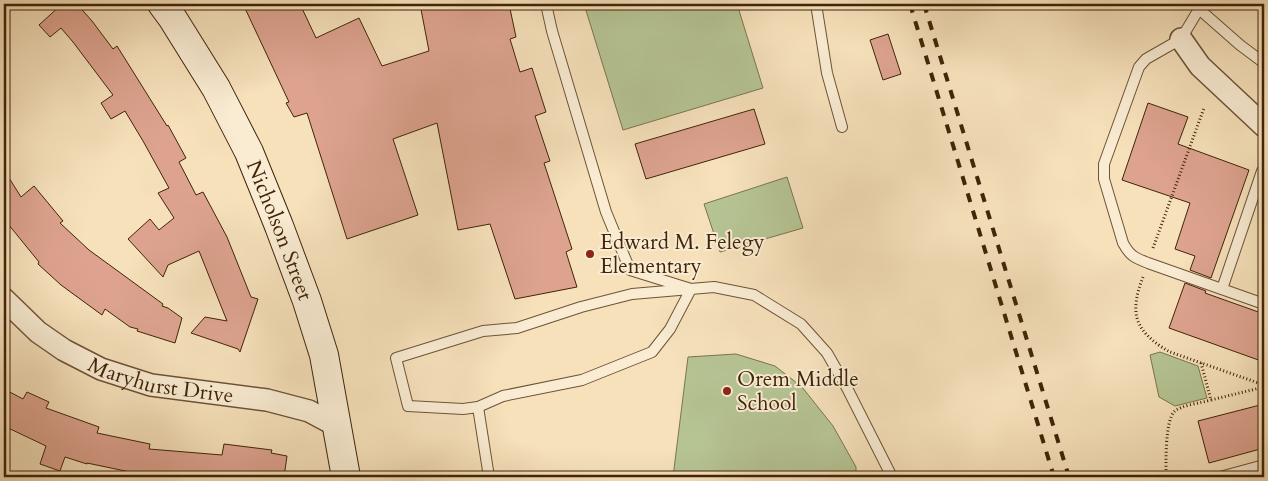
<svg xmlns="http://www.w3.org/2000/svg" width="1268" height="481" font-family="Cardo,serif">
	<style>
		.green { fill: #b6c494; stroke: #7b744e }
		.building { fill: #dda38f; stroke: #402409 }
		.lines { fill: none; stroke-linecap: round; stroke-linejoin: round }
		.lane-casing { stroke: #6e5336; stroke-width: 12 }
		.street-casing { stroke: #6e5336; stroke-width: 24 }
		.secondary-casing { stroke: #402409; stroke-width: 30 }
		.path { stroke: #402409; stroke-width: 3; stroke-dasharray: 1 2.5; stroke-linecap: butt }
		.lane { stroke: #f9ecd3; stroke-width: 10 }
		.street { stroke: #f9ecd3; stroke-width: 21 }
		.secondary { stroke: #f9ecd3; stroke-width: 28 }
		.rail { stroke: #402409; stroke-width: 4; stroke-dasharray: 9 9; stroke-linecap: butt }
		.poi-dot { fill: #8f2418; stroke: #f9ecd3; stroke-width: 2 }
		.labels { text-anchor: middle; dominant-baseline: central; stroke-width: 4; stroke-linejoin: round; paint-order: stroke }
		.street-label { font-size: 21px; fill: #402409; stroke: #f9ecd3 }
		.poi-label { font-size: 21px; fill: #402409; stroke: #f9ecd3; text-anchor: start }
	</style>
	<rect width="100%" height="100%" fill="#f6e1bb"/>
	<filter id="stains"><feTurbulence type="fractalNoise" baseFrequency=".004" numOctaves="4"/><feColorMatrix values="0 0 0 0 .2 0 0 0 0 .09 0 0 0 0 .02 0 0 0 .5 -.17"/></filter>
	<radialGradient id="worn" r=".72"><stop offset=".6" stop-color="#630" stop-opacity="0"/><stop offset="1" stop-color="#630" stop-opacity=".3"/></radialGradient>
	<!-- green -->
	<g class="green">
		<polygon points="584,4 737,4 763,88 623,130"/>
		<polygon points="787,177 803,228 720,252 704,204"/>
		<polygon points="1160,352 1198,366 1207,398 1175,406 1159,397 1150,355"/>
		<polygon points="736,354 775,366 802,387 833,426 856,467 856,477 673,477 688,357"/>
	</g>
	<!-- building -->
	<g class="building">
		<polygon points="62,4 77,4 92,21 113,49 117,46 167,126 168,125 186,158 179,162 196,195 203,192 227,237 251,297 258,299 240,352 238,349 191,333 205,317 227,321 199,251 168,265 163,277 128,239 150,219 159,230 174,218 158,193 169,188 143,141 125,111 111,119 101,103 113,95 73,42 61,28 50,37 39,25"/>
		<polygon points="243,4 300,4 316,38 359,18 382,66 429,51 420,4 509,4 516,37 510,39 520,72 532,68 546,112 535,116 550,161 544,163 572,249 566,252 577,287 515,299 490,224 458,230 437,123 393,139 418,215 347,239 307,113 294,117 286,103 289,102"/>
		<polygon points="888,34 901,74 883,80 870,40"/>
		<polygon points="1148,103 1188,117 1178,144 1249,170 1211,278 1190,270 1195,256 1175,249 1190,203 1122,180"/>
		<polygon points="754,109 765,144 646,179 635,144"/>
		<polygon points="4,170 21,197 34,186 63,221 60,223 89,250 163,304 162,306 168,308 182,318 175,343 137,331 138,329 130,327 105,309 102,315 61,285 38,264 39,262 4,219"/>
		<polygon points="1185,283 1206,291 1205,293 1264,314 1264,362 1169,328"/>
		<polygon points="4,389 23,399 27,392 49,402 46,408 99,427 97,433 150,444 149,449 222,455 224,444 272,450 271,453 287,456 284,477 154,477 87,463 87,464 65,457 60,471 40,464 46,446 4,426"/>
		<polygon points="1264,404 1264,448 1209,463 1198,421"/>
	</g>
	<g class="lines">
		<!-- lane casing -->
		<g class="lane-casing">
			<g id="lane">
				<polyline points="816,4 827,73 842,127"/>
				<path d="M 1193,4 L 1199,9 L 1181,39 L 1146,59 L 1139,67 L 1104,164 L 1104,179 L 1123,243 C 1130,256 1135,258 1148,263 L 1264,304"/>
				<polyline points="1199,9 1240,45 1264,63"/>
				<polyline points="1222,289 1262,171"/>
				<polyline points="478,407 503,396 582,380 652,352 670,329 691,289 630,270 606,212 552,31 546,4"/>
				<polyline points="489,477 478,407 463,409 408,406 396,358 483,331 517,328 581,307 632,294 714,287 754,295 801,324 827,353 847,388 892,477"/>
				<polyline points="1220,477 1264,465"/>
			</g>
		</g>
		<!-- street casing -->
		<g class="street-casing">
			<g id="street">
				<polyline points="1181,39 1200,66 1264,126"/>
				<path id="s1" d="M 4,299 L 38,332 L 64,350 L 101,369 L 151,385 L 267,400 L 309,411 L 337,426"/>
			</g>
		</g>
		<!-- secondary casing -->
		<g class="secondary-casing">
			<g id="secondary">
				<path id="s2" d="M 162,4 L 173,19 L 216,88 L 249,152 L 279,226 L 307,301 L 324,355 L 346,477"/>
			</g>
		</g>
		<!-- path -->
		<g class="path">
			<polyline points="1153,248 1204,108"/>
			<path d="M 1143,277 C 1139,287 1135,300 1136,312 C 1137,330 1155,344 1170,352 L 1264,385"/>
			<polyline points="1201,363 1211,400 1264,387"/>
			<path d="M 1166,477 C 1166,463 1165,422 1174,412 C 1180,405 1202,403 1211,400"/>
		</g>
		<!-- lane -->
		<use href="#lane" class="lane"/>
		<!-- street -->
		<use href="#street" class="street"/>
		<!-- secondary -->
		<use href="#secondary" class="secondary"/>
		<!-- rail -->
		<g class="rail">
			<polyline points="910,4 1054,477"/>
			<polyline points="924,4 1069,477"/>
		</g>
	</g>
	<!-- markers -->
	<g class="poi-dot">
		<circle cx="590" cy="254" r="5"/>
		<circle cx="727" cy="391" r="5"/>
	</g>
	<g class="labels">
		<!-- street labels -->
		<g class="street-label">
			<text stroke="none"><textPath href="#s2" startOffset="256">Nicholson Street</textPath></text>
			<text stroke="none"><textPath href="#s1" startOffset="182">Maryhurst Drive</textPath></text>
		</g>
		<!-- poi labels -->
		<g class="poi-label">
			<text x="600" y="242">Edward M. Felegy<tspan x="600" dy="24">Elementary</tspan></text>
			<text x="737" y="379">Orem Middle<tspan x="737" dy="24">School</tspan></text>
		</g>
	</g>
	<!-- margin -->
	<rect width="1268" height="481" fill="none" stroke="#f6e1bb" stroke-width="20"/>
	<rect x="5" y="5" width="1258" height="471" fill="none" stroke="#402409" stroke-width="2.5"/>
	<rect x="10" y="10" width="1248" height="461" fill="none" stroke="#402409"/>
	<rect width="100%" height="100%" filter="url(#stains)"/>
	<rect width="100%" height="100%" fill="url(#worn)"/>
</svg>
